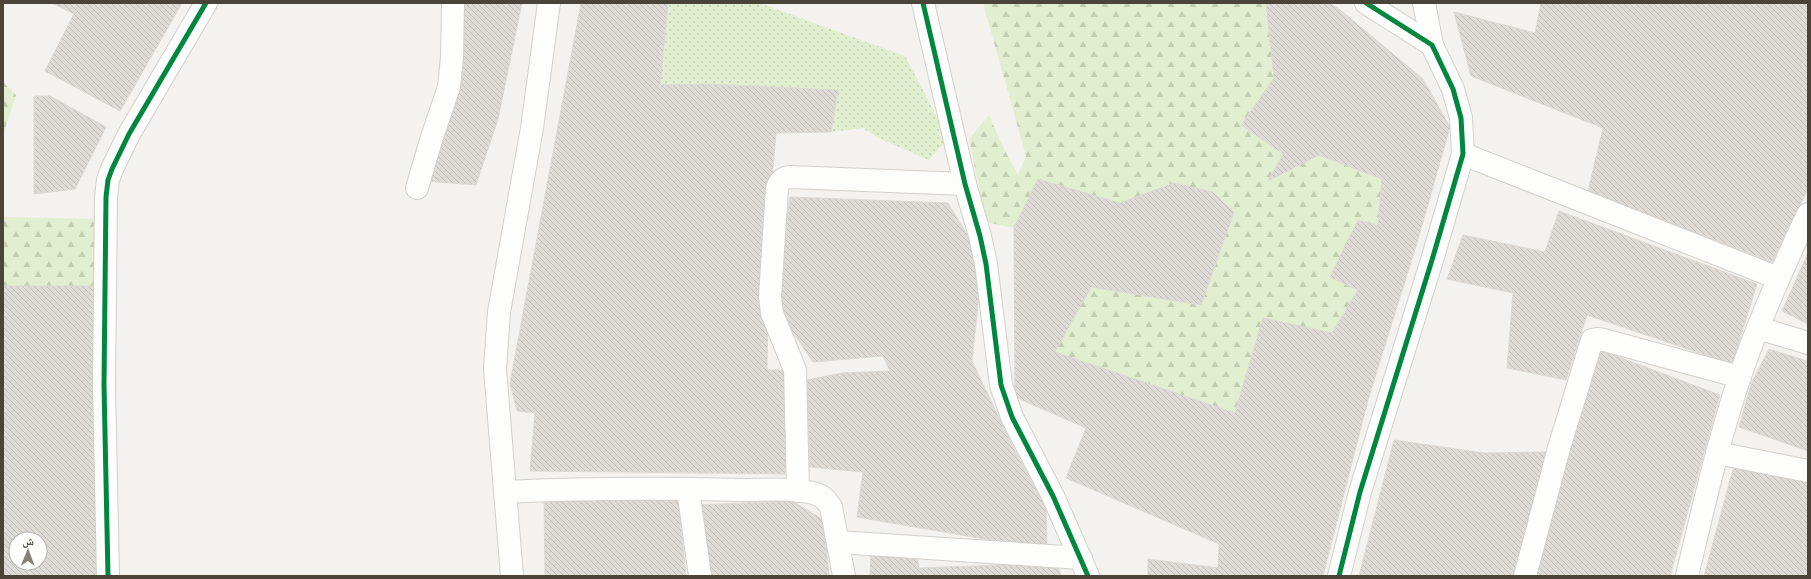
<svg xmlns="http://www.w3.org/2000/svg" width="1811" height="579" font-family="'Exo 2','Noto Naskh Arabic',sans-serif">
	<style>
		.forest { fill: url(#forest-firs) }
		.park { fill: url(#park-dots) }
		.building { fill: url(#building-back-hatch); stroke: #dcd9d4; fill-rule: evenodd }
		.lines { fill: none; stroke-linecap: round; stroke-linejoin: round }
		.street-casing { stroke: #d2d0cb; stroke-width: 24 }
		.street { stroke: #fdfdfc; stroke-width: 22 }
		.cycleway-casing { stroke: #fff; stroke-width: 8 }
		.cycleway { stroke: #00873e; stroke-width: 5 }
	</style>
	<defs>
		<pattern id="forest-firs" width="22" height="20" patternUnits="userSpaceOnUse"><rect width="22" height="20" fill="#e1eecf"/><path d="M5 1l3.5 6h-7zM16 11l3.5 6h-7z" fill="#c3cdb2"/></pattern>
		<pattern id="park-dots" width="8" height="8" patternUnits="userSpaceOnUse"><rect width="8" height="8" fill="#e1eecf"/><path d="M2 2h.1M6 6h.1" fill="none" stroke="#c3cdb2" stroke-width="1.8" stroke-linecap="round"/></pattern>
		<pattern id="building-back-hatch" width="6" height="6" patternUnits="userSpaceOnUse"><rect width="6" height="6" fill="#dedbd6"/><path d="M-1 5l2 2M0 0l6 6M5-1l2 2" fill="none" stroke="#c0bdb8"/></pattern>
	</defs>
	<rect width="100%" height="100%" fill="#f4f2ee"/>
	<!-- forest -->
	<g class="forest">
		<polygon points="983,3 1266,3 1274,78 1241,126 1283,154 1319,155 1382,179 1378,225 1330,277 1358,290 1332,333 1263,319 1235,413 1055,352 1091,287 1201,305 1234,212 1213,192 1174,183 1120,203 1038,179 1014,228 986,222 969,139 989,115 1004,149 1018,175 1026,156"/>
		<polygon points="3,82 16,95 3,135"/>
		<polygon points="3,217 99,219 95,286 3,286"/>
	</g>
	<!-- park -->
	<polygon class="park" points="668,3 759,3 905,56 948,138 929,160 878,138 863,128 831,132 837,90 707,84 660,85"/>
	<!-- building -->
	<g class="building">
		<polygon points="52,3 182,3 120,111 45,71 74,14"/>
		<polygon points="461,3 522,3 498,119 476,185 426,181"/>
		<polygon points="581,3 668,3 660,85 707,84 838,90 831,132 776,133 770,201 767,370 789,370 785,474 530,471 535,413 517,411 510,383"/>
		<polygon points="1266,3 1329,3 1339,9 1423,79 1450,127 1417,243 1368,400 1323,576 1148,576 1148,559 1218,568 1219,544 1066,478 1086,428 1015,397 1014,228 1038,179 1120,203 1174,183 1213,192 1234,212 1201,305 1091,287 1055,352 1235,413 1263,318 1332,333 1358,290 1330,277 1358,220 1378,225 1382,179 1319,155 1268,181 1283,154 1241,125 1274,78"/>
		<polygon points="1541,3 1808,3 1808,189 1772,262 1588,191 1603,128 1471,76 1454,12 1535,33"/>
		<polygon points="34,96 50,96 106,127 75,189 34,194"/>
		<polygon points="790,197 948,203 974,246 980,285 972,361 1010,441 1046,508 1047,550 857,517 863,472 810,467 807,380 842,373 890,371 883,356 813,362 775,306"/>
		<polygon points="1559,211 1757,284 1732,364 1587,315 1566,380 1507,368 1513,293 1447,279 1463,235 1545,252"/>
		<polygon points="1808,253 1808,324 1782,311"/>
		<path d="M 3,286 L 95,286 L 101,576 L 3,576 ZM 16,539 L 40,539 L 40,563 L 16,563 Z"/>
		<polygon points="1597,349 1720,395 1670,576 1535,576"/>
		<polygon points="1769,349 1807,361 1808,356 1808,451 1739,427 1751,384"/>
		<polygon points="1394,440 1484,453 1546,452 1538,499 1516,576 1359,576"/>
		<polygon points="1735,462 1808,481 1808,576 1704,576"/>
		<polygon points="678,496 686,576 545,576 544,500"/>
		<polygon points="792,501 824,520 829,576 706,576 697,505"/>
		<polygon points="871,552 916,552 919,568 1057,563 1061,576 870,576"/>
	</g>
	<g class="lines">
		<!-- street casing -->
		<g class="street-casing">
			<g id="street">
				<polyline points="923,3 965,184 980,236 986,264 1001,385 1012,417 1053,496 1088,576"/>
				<polyline points="1424,3 1432,45"/>
				<polyline points="1463,154 1778,278"/>
				<polyline points="417,188 432,137 449,87 452,57 453,3"/>
				<polyline points="1758,328 1808,343"/>
				<polyline points="1717,453 1808,471"/>
				<polyline points="688,489 700,576"/>
				<path d="M 798,491 L 795,370 L 772,313 L 770,297 L 777,188 C 780,181 782,178 790,177 L 965,184"/>
				<path d="M 505,492 C 584,488 663,488 743,490 C 763,490 804,487 821,496 C 826,499 828,503 831,507 L 844,576"/>
				<polyline points="838,542 1081,558"/>
				<polyline points="108,576 104,385 106,197 108,180 112,169 129,134 206,3"/>
				<polyline points="512,576 495,369 499,312 532,128 549,3"/>
				<polyline points="1339,576 1360,492 1432,260 1463,154 1461,118 1453,89 1432,45 1366,3"/>
				<polyline points="1525,576 1559,448 1592,340 1597,339 1604,340 1740,377"/>
				<path d="M 1687,576 C 1703,509 1718,442 1740,376 C 1759,321 1783,267 1808,214"/>
			</g>
		</g>
		<!-- street -->
		<use href="#street" class="street"/>
		<!-- cycleway casing -->
		<g class="cycleway-casing">
			<g id="cycleway">
				<polyline points="923,3 965,184 980,236 986,264 1001,385 1012,417 1053,496 1088,576"/>
				<polyline points="108,576 104,385 106,197 108,180 112,169 129,134 206,3"/>
				<polyline points="1339,576 1360,492 1432,260 1463,154 1461,118 1453,89 1432,45 1366,3"/>
			</g>
		</g>
		<!-- cycleway -->
		<use href="#cycleway" class="cycleway"/>
	</g>
	<!-- border -->
	<rect width="1811" height="579" fill="none" stroke="#4b4439" stroke-width="8"/>
	<!-- north arrow -->
	<g transform="translate(28 551) rotate(1)"><circle r="19" fill="#ffffff" stroke="#b7b4b0"/>
	<path d="M0-3L7 15L0 10L-7 15Z" fill="#868178"/>
	<text y="-6" font-size="11" font-weight="bold" text-anchor="middle" fill="#4b4439">ش</text>
	</g>
</svg>
